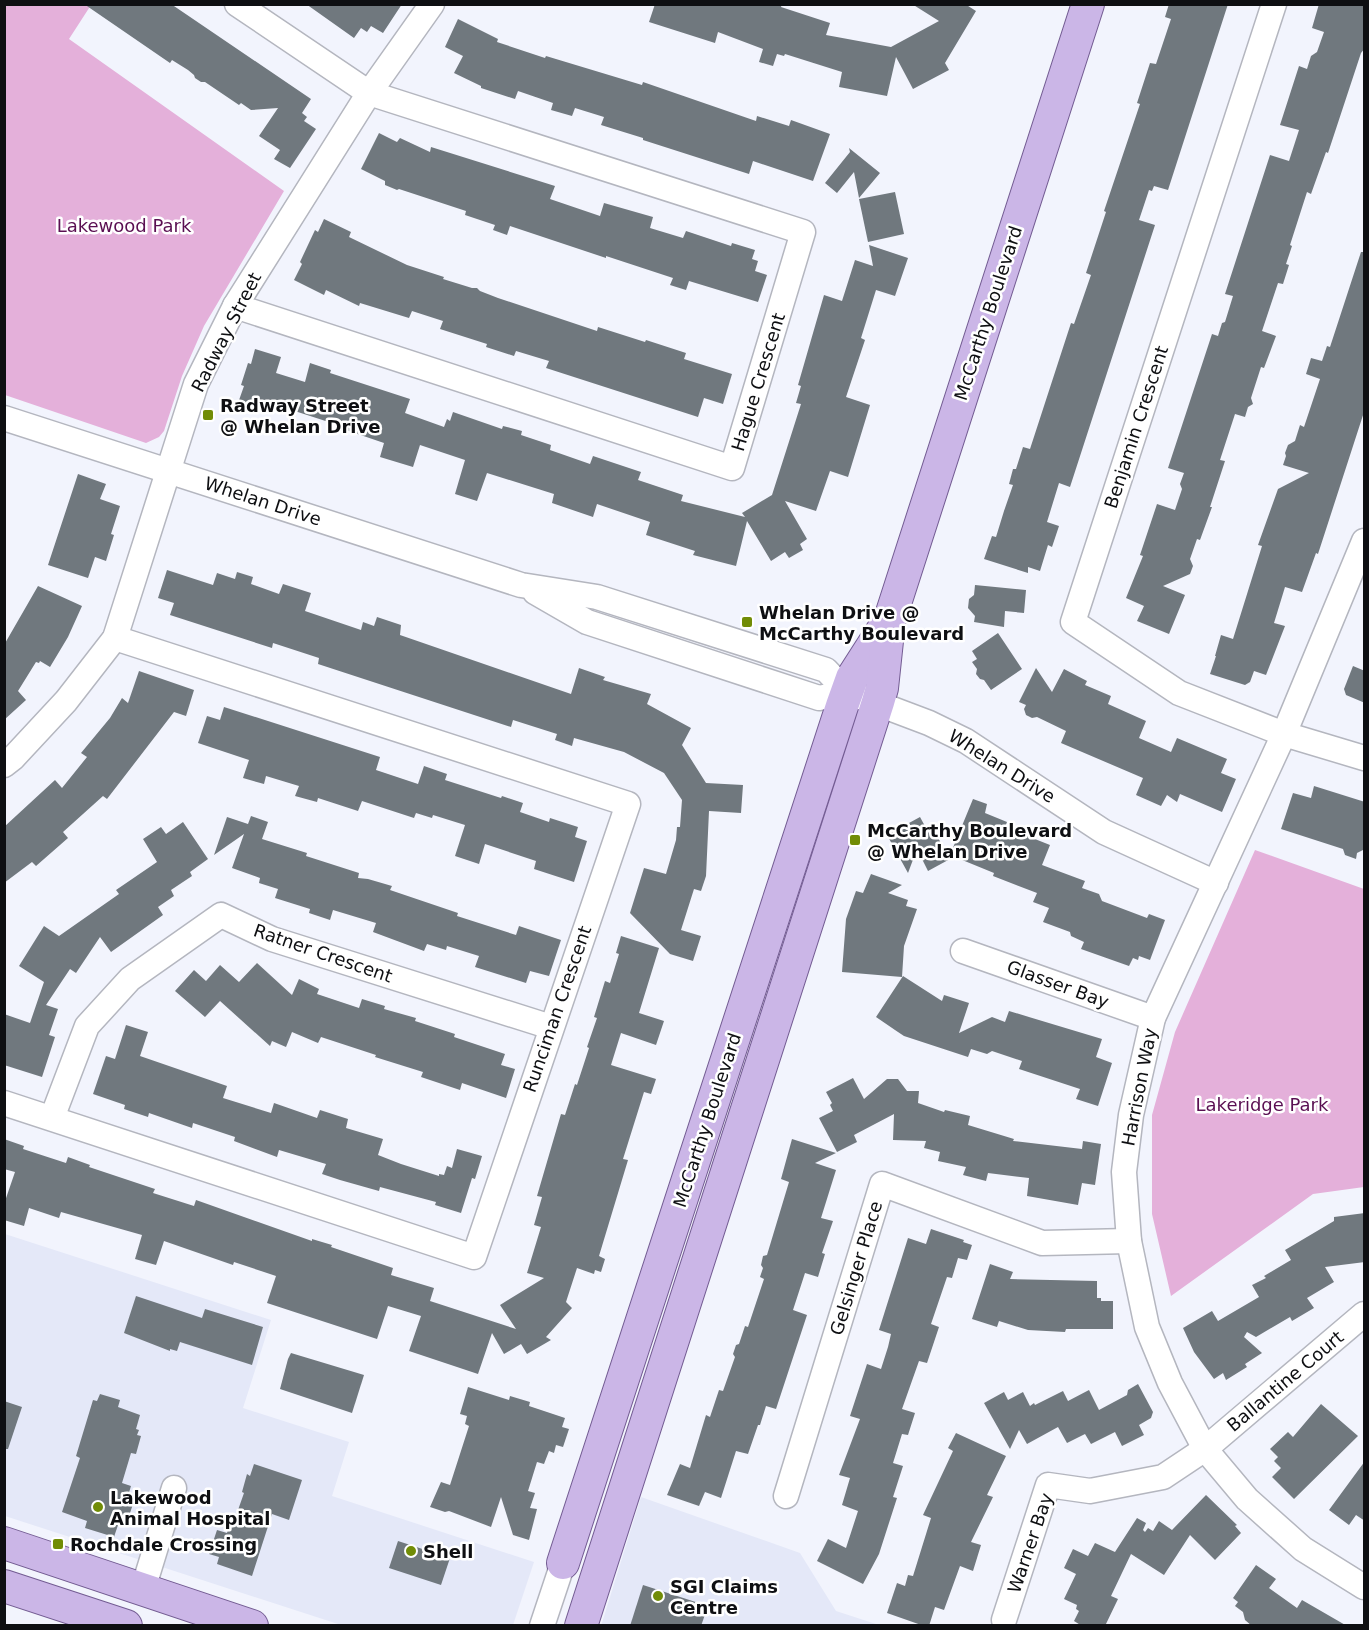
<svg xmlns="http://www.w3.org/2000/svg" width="1369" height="1630" font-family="'DejaVu Sans',sans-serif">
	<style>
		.built { fill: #e4e8f8 }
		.green { fill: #e4b0da }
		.building { fill: #70787e }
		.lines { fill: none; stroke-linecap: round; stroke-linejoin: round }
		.minor-casing { stroke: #b4b6bf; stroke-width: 27 }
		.major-casing { stroke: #735c92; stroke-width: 34 }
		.minor { stroke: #fff; stroke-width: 24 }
		.major { stroke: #cbb6e7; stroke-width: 32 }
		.poi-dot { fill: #718c06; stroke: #fff; stroke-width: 2 }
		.labels { text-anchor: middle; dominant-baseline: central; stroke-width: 5; stroke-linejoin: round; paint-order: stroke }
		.park-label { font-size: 18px; fill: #5a0f52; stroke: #fff }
		.street-label { font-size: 18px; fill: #0e0f12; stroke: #fff }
		.poi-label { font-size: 18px; font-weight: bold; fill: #0e0f12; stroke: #fff; text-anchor: start }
	</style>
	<rect width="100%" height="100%" fill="#f2f4fd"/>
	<!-- built -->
	<g class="built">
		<polygon points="5,1234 271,1320 243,1408 349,1442 332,1496 534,1562 513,1625 341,1625 5,1516"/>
		<polygon points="641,1497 800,1553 836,1611 879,1625 601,1626"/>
	</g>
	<!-- green -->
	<g class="green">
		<polygon points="5,5 91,5 69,39 284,191 204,326 182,376 164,431 159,437 146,443 5,395"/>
		<polygon points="1255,850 1364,889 1364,1187 1313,1194 1171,1296 1152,1214 1152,1115 1175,1032"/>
	</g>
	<!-- building -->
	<g class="building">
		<polygon points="84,4 171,4 311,99 302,113 307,117 304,121 316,129 290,168 274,159 280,150 259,136 278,108 251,110 241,103 239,105 205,82 201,82 195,78 194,75 188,70 172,60 170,63"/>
		<polygon points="306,4 402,4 383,33 371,26 367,32 361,28 354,38"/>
		<polygon points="655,4 782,4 781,7 830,23 826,35 891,47 939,21 912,4 965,4 976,11 945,63 949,70 913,89 896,57 887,96 839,87 842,72 785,54 784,56 777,54 773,66 759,62 763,49 718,32 715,43 649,22"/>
		<polygon points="1169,4 1228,4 1168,190 1154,186 1152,191 1149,190 1139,220 1155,225 1070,487 1059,483 1047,522 1059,526 1052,547 1048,545 1040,571 1028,567 1028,573 984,559 992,536 996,537 1004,511 1013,485 1009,484 1013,469 1016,469 1023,447 1030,449 1071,323 1074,324 1082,301 1091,275 1086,273 1106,212 1104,211 1140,104 1137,103 1150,63 1156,64 1171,19 1165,17"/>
		<polygon points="1319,4 1365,4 1365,48 1361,53 1328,153 1326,152 1311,194 1307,192 1290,245 1292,246 1286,264 1289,265 1283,284 1278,283 1262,331 1276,336 1264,368 1261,367 1251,398 1253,404 1248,407 1245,417 1235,414 1220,460 1225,461 1210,507 1212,507 1200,540 1197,539 1190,559 1193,566 1190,574 1163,586 1185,595 1169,634 1137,621 1144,606 1126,598 1143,556 1140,555 1157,504 1175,510 1182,489 1180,484 1184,473 1168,468 1212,334 1218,336 1222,323 1225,322 1233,296 1225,294 1270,155 1289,161 1299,130 1280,125 1299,66 1307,69 1311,56 1317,52 1324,32 1312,28"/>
		<polygon points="458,19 498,39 497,42 545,58 546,56 642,85 643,82 756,121 757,116 789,126 791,120 830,134 813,181 753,161 749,174 643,140 643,138 601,125 604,117 575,108 572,116 551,110 553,103 518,91 515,99 481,88 481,86 454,73 463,56 445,47"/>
		<polygon points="379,133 397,142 400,138 430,152 431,147 555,186 550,199 600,216 604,203 653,217 650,228 683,238 686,231 731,246 732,243 755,250 752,259 758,261 755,271 767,275 758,302 689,281 686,290 670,285 673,278 606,256 606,258 510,226 507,235 493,230 495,225 465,215 466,211 399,189 397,190 385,185 385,181 361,169"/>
		<polygon points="849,148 880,173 859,198 854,172 837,193 825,183 850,152"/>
		<polygon points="895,192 904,234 868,242 859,199"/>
		<polygon points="324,219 351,232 349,237 407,265 444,277 443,279 472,288 477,288 480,291 498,298 597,331 598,327 645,342 646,340 686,353 684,359 732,374 723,404 704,398 698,417 546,368 549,361 516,351 514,356 486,347 487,344 440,329 443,321 412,311 409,318 360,303 359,306 326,290 324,295 294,280 302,264 300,262 315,230 318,232"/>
		<polygon points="869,245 908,258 895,296 876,290 861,338 865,340 846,397 870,405 848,477 830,471 816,511 785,501 807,539 800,544 803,550 789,558 785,552 771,561 747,521 736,566 693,555 695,551 646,535 650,522 597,504 593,517 552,503 554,494 487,473 477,501 455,494 465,460 420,445 413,467 380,457 384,443 343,429 344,427 267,402 264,411 238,403 244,386 241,385 248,363 251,364 255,349 281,357 276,373 305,382 310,363 331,370 330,373 410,399 405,413 444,427 447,419 450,421 453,412 502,429 503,426 522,431 521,435 551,445 550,450 590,464 593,456 641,472 638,480 683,495 681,501 745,517 742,513 772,495 801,404 796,403 801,386 798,385 824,295 842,301 855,260 873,266"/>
		<polygon points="1361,252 1365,252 1365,409 1318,554 1316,553 1302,592 1285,587 1274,623 1285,626 1266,675 1254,671 1250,682 1245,685 1210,674 1216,656 1215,656 1221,635 1233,639 1262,546 1258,545 1278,489 1309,473 1283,465 1286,456 1285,453 1288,445 1295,441 1300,425 1304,427 1320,379 1306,374 1311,358 1322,361 1327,346 1330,347"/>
		<polygon points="78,474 106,484 100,499 120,506 111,534 114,535 106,561 95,557 88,578 48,565"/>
		<polygon points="167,570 213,585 217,573 235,579 237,572 253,577 251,584 279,594 283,584 311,593 305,611 361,630 363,622 374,626 377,617 401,625 400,635 571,694 579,668 605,677 603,680 651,694 647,704 691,728 682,745 706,783 743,785 741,813 709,811 706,876 701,891 694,889 681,930 701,936 693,961 670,954 630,913 644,868 666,874 676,840 677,827 680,827 682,800 664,773 624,752 574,738 572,746 555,740 557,734 513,720 511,727 318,664 319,658 273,643 272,648 170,615 174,603 158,598"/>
		<polygon points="975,585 1026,590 1024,613 1005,611 1004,627 974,622 975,616 968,608 969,599 974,595"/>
		<polygon points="38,586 82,606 68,637 50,667 40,661 39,663 36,662 18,691 26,700 4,720 4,645"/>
		<polygon points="998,633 1022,669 991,690 984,680 980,679 976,674 977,669 972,662 977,659 972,651"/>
		<polygon points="1353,666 1365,671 1365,703 1346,695 1344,689"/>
		<polygon points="1036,668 1052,692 1064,669 1087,681 1085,685 1111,696 1108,704 1146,721 1139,738 1171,752 1177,738 1227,759 1221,773 1236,779 1222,812 1180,794 1177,802 1167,795 1161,806 1136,795 1143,778 1061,743 1066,731 1037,717 1032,718 1026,715 1024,709 1026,705 1019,702"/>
		<polygon points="139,671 194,690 186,716 174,712 107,799 103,796 63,832 68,838 36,866 32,862 4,883 4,827 55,780 62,788 87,757 81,753 110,718 122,698 128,703"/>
		<polygon points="224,707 380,757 376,770 418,784 424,766 447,774 445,780 501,798 502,796 523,803 520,812 549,822 550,818 578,827 575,837 587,841 574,882 534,869 536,861 485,844 479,864 455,856 465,825 433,815 432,818 416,813 414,818 362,801 358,811 318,798 317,802 295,796 299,786 266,776 264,784 243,778 249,760 198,743 207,716 220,720"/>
		<polygon points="1314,786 1365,802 1365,849 1357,853 1356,859 1345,855 1343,849 1281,829 1293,793 1311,798"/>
		<polygon points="973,799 987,804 985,813 1007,822 1005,827 1050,845 1042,865 1085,881 1082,888 1099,894 1102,901 1147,918 1149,914 1165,920 1150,960 1139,956 1138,960 1133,958 1129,966 1081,949 1084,942 1071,936 1070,932 1043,922 1049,908 1033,902 1037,893 993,876 994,873 950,855"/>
		<polygon points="251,816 268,822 262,839 307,853 306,856 359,873 358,878 368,879 392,886 390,890 458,913 457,916 516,935 519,926 561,940 549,976 530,971 526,983 475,967 479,956 447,946 446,950 427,944 424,951 373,932 376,923 333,910 330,920 309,913 310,909 275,898 278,889 259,883 260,878 232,868 244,834 214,855 227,817 248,824"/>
		<polygon points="920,817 932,839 937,836 950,859 928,871 917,849 908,873 887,835"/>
		<polygon points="183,822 208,859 190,872 192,876 171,890 174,896 158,907 163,915 111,952 100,937 76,973 70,969 46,1005 58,1009 49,1035 55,1037 42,1077 4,1065 4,1014 30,1023 44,982 19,966 44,926 59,936 119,894 116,890 157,862 143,839 161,827 166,834"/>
		<polygon points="871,874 902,885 888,893 908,900 906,906 917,909 904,946 902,977 842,972 846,919 856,891 863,893"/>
		<polygon points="621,936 659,948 639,1013 664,1021 656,1045 621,1033 611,1065 656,1079 651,1094 644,1092 623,1159 628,1160 599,1256 605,1259 601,1272 595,1270 594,1274 577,1268 566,1302 572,1308 546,1337 551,1340 527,1354 521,1344 504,1354 492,1333 478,1374 409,1351 421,1316 388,1306 377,1339 267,1303 276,1276 234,1262 233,1265 164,1241 156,1265 135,1259 142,1235 61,1212 59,1218 29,1208 24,1226 4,1220 4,1204 15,1172 4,1169 4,1139 24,1146 23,1149 66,1163 68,1157 90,1165 89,1167 155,1189 153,1193 194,1206 196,1200 312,1241 312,1239 332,1245 331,1247 393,1268 391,1275 434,1288 430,1301 516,1329 500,1305 544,1278 527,1273 541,1227 534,1225 542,1197 537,1196 561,1114 565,1115 575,1084 577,1085 589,1048 587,1047 597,1018 594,1017 605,981 610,983 619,954 616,953"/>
		<polygon points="257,963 292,995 299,979 319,989 317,994 359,1008 362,999 385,1006 384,1009 416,1018 415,1021 455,1034 454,1037 505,1054 501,1065 515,1069 506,1098 462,1083 460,1090 421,1077 423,1072 375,1057 376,1055 321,1037 318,1043 292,1032 286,1047 272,1041 270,1046 220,1001 205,1017 175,991 194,970 206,981 220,965 239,982"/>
		<polygon points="903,976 942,1001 944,995 969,1003 959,1033 992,1017 1005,1022 1009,1011 1102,1039 1096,1057 1112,1063 1098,1106 1076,1099 1080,1089 1019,1069 1022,1061 992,1051 987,1054 971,1049 968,1057 904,1036 895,1030 876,1017"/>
		<polygon points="126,1025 148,1032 140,1056 227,1086 223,1098 271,1113 274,1103 317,1118 320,1110 348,1119 346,1128 383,1139 378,1155 401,1164 439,1176 439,1174 444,1175 447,1166 452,1168 457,1149 482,1156 475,1179 472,1178 461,1213 435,1205 436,1202 380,1187 379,1191 340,1180 322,1174 326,1164 279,1150 277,1157 234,1141 235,1137 193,1123 192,1128 149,1113 148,1117 124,1109 125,1105 93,1094 106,1056 115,1059"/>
		<polygon points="853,1078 864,1099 887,1079 898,1079 907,1091 919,1091 918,1103 944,1112 945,1110 970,1116 968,1125 1014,1139 1013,1141 1082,1149 1083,1141 1101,1144 1095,1185 1082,1183 1078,1205 1027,1196 1029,1178 988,1173 986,1181 963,1175 966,1167 938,1161 940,1152 924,1148 926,1141 893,1140 894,1114 854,1135 857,1142 837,1152 819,1118 833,1111 830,1105 832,1103 826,1092"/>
		<polygon points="792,1139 836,1153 815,1163 836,1170 821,1218 833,1221 822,1253 825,1254 818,1277 805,1273 793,1310 807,1315 776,1409 766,1406 760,1425 758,1425 748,1454 736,1451 721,1498 705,1492 699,1506 667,1495 680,1464 690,1468 706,1415 710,1417 719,1390 723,1391 735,1357 733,1354 736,1345 739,1344 745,1326 748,1327 764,1279 760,1277 763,1268 761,1265 763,1256 767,1255 789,1182 781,1179"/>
		<polygon points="1365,1213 1365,1262 1325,1267 1334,1282 1307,1298 1314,1308 1292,1321 1290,1317 1256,1337 1247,1332 1244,1337 1262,1353 1245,1364 1247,1367 1226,1380 1223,1373 1214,1379 1194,1352 1183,1328 1212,1311 1218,1321 1259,1297 1252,1285 1266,1278 1264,1276 1291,1260 1285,1250 1334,1221 1334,1217"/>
		<polygon points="931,1229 964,1240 963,1242 972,1245 967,1260 958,1258 952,1278 947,1277 931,1324 939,1327 927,1363 919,1361 902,1409 915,1413 908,1435 902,1434 893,1463 903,1466 893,1497 897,1498 879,1554 863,1584 817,1561 828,1539 846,1548 858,1511 842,1505 850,1478 839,1475 860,1419 850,1416 867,1364 881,1369 888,1347 891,1334 879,1330 908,1238 926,1244"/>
		<polygon points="990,1264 1013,1272 1010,1279 1097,1281 1097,1298 1101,1298 1101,1301 1113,1301 1113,1329 1066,1329 1065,1332 1028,1330 999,1321 997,1327 972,1319"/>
		<polygon points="136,1296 202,1318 205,1309 263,1327 252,1365 180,1342 177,1351 170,1349 170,1351 124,1333"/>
		<polygon points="291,1353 364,1375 352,1413 280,1389 288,1359"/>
		<polygon points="1138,1384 1153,1412 1151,1418 1139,1425 1144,1435 1122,1446 1115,1432 1091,1444 1085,1434 1067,1443 1058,1427 1027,1444 1019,1430 1010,1449 984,1403 1004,1392 1008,1400 1023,1392 1030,1406 1034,1403 1035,1405 1063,1391 1068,1401 1089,1390 1099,1410 1127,1395 1128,1390"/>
		<polygon points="468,1387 509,1400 510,1396 530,1402 529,1406 565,1418 562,1427 569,1429 563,1447 556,1445 554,1453 549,1451 544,1464 537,1462 528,1491 535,1493 530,1508 537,1509 529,1540 513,1535 501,1497 491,1527 449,1511 445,1512 430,1507 441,1482 450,1485 469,1426 465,1424 467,1416 460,1414"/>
		<polygon points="100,1394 120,1400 118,1407 140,1415 136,1429 139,1430 137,1435 141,1436 136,1454 131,1453 122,1483 131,1486 127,1499 134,1501 127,1522 120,1519 114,1537 85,1528 87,1521 62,1512 80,1458 76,1456 93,1400 97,1401"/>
		<polygon points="4,1401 22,1407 8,1449 4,1449"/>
		<polygon points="1321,1404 1358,1436 1294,1499 1272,1477 1281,1468 1274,1461 1278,1457 1270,1449 1288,1432 1293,1437"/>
		<polygon points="956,1433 1006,1456 987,1495 993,1497 971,1542 981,1545 973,1571 960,1566 944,1610 935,1607 929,1626 924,1626 887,1613 897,1583 905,1586 908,1575 913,1576 931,1518 923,1515 953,1451 948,1448"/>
		<polygon points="1365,1461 1365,1521 1356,1515 1349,1525 1329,1510"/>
		<polygon points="254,1464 302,1480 289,1520 272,1514 252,1576 217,1564 219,1557 209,1554 217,1530 227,1533 229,1526 232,1527 244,1493 242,1492 247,1474 250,1476"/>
		<polygon points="1206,1495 1237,1525 1235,1526 1241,1533 1215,1560 1190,1535 1164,1575 1131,1554 1111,1596 1118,1599 1105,1626 1082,1626 1074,1621 1079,1611 1076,1609 1077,1605 1064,1599 1076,1574 1064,1568 1073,1549 1088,1556 1095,1543 1115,1552 1137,1518 1146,1523 1143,1530 1145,1532 1148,1528 1153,1531 1159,1521 1172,1530"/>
		<polygon points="398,1541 450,1558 441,1585 389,1568"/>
		<polygon points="1256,1565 1276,1579 1269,1588 1297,1608 1302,1600 1347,1626 1252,1626 1245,1620 1243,1612 1235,1606 1238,1602 1233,1598"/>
		<polygon points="643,1585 708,1606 701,1626 630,1626"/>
	</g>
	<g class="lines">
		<!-- minor casing -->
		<g class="minor-casing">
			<g id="minor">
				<polyline points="1274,4 1073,622 1179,693 1284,734 1364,758"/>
				<polyline points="235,306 732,468 803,232 369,93 237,4"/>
				<polyline points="4,418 521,585 597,597 826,670 847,692 929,723 966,741 1104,832 1216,883"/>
				<polyline points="1364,541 1284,734 1153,1018 1131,1115 1124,1172 1129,1241 1147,1327 1170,1383 1205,1449 1247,1499 1303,1549 1364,1587"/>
				<polyline points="535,592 587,622 819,698 847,692"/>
				<polyline points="4,765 13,758 66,701 115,638 196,384 235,306 369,93 432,4"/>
				<polyline points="963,951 1153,1018"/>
				<polyline points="4,1103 474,1257 628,804 115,638"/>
				<polyline points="52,1118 87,1026 130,979 221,915 272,939 551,1027"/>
				<polyline points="786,1496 882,1184 1042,1243 1129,1241"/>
				<polyline points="143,1589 174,1488"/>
				<polyline points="1004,1620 1048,1485 1090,1491 1163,1477 1205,1449 1364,1314"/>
				<polyline points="542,1626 563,1563"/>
			</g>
		</g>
		<!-- major casing -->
		<g class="major-casing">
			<g id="major">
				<polyline points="4,1543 252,1626"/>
				<polyline points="563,1563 842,706 852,678 886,625"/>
				<polyline points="4,1586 126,1626"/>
				<polyline points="581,1626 878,702 882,688 889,622 1088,4"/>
			</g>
		</g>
		<!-- minor -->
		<use href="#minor" class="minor"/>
		<!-- major -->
		<use href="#major" class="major"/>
	</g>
	<!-- markers -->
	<g class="poi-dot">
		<rect x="202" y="409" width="12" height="12" rx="3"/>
		<rect x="741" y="616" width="12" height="12" rx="3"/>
		<rect x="849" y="834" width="12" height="12" rx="3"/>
		<circle cx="98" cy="1507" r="6"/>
		<rect x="52" y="1538" width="12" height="12" rx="3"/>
		<circle cx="411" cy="1551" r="6"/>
		<circle cx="658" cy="1596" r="6"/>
	</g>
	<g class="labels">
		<!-- park labels -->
		<g class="park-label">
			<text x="124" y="225">Lakewood Park</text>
			<text x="1262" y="1104">Lakeridge Park</text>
		</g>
		<!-- street labels -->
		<g class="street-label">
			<text transform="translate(988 313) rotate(-72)">McCarthy Boulevard</text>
			<text transform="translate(226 332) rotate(-63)">Radway Street</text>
			<text transform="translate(758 382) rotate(-73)">Hague Crescent</text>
			<text transform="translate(1136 427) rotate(-72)">Benjamin Crescent</text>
			<text transform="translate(263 501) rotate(18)">Whelan Drive</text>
			<text transform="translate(1002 766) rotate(32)">Whelan Drive</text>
			<text transform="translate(323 953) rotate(19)">Ratner Crescent</text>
			<text transform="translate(1058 984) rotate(20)">Glasser Bay</text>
			<text transform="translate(557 1009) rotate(-71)">Runciman Crescent</text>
			<text transform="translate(1139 1087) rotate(-79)">Harrison Way</text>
			<text transform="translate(707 1120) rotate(-72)">McCarthy Boulevard</text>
			<text transform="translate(856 1268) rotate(-73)">Gelsinger Place</text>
			<text transform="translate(1285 1381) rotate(-40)">Ballantine Court</text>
			<text transform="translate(1030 1543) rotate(-71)">Warner Bay</text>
		</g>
		<!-- poi labels -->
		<g class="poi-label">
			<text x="220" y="405">Radway Street<tspan x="220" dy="21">@ Whelan Drive</tspan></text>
			<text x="759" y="612">Whelan Drive @<tspan x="759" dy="21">McCarthy Boulevard</tspan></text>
			<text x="867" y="830">McCarthy Boulevard<tspan x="867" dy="21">@ Whelan Drive</tspan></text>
			<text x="110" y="1497">Lakewood<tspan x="110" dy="21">Animal Hospital</tspan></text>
			<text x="70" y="1544">Rochdale Crossing</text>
			<text x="423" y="1551">Shell</text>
			<text x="670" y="1586">SGI Claims<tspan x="670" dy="21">Centre</tspan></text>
		</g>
	</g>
	<!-- border -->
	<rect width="1369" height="1630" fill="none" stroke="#0e0f12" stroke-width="12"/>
</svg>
